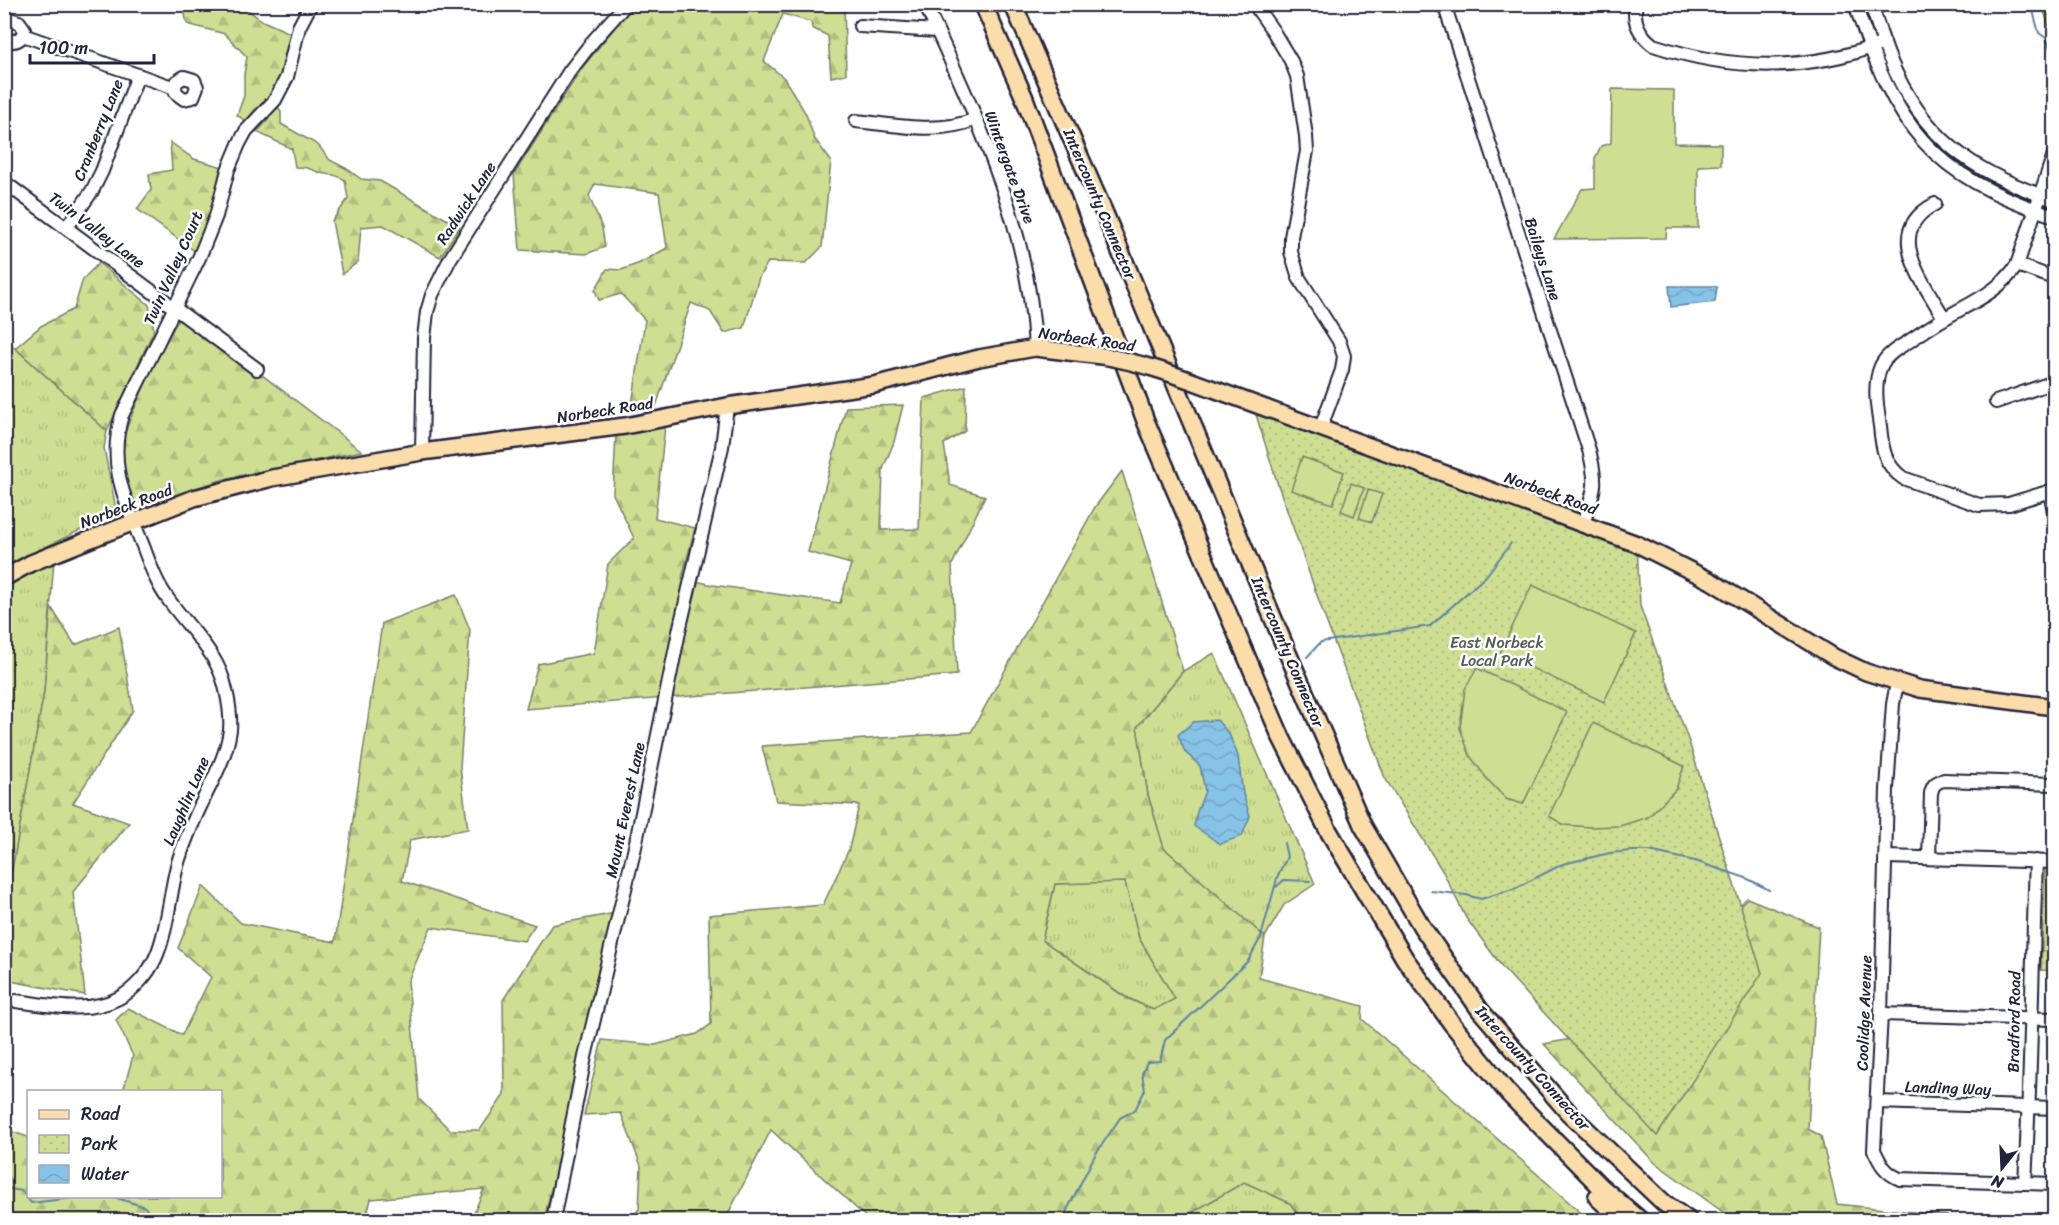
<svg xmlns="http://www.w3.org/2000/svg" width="2059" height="1225" font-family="Sriracha,sans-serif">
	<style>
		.grass { fill: url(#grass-tufts); stroke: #788067; stroke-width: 1.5 }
		.forest { fill: url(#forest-firs); stroke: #788067; stroke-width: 1.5; fill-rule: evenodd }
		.park { fill: url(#park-dots); stroke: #788067; stroke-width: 1.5 }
		.garden { fill: #cedf93; stroke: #788067; stroke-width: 1.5 }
		.water { fill: url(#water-waves); stroke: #5f82a2; stroke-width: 1.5 }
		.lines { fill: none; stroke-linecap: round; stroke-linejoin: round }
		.stream { stroke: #5f82a2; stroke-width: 2 }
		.minor-casing { stroke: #22223b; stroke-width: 16 }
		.major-casing { stroke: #22223b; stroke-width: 20 }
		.highway-casing { stroke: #22223b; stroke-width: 21 }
		.minor { stroke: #fff; stroke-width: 12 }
		.major { stroke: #fbddab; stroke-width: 15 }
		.highway { stroke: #fbddab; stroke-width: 16 }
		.major-bridge-casing { stroke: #22223b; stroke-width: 20; stroke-linecap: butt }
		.major-bridge { stroke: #fbddab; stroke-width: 15 }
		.labels { text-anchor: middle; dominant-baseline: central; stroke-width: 5; stroke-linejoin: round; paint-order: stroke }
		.street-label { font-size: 16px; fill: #22223b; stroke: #fff }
		.park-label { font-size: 16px; fill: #565b55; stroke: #fff }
	</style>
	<defs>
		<pattern id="grass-tufts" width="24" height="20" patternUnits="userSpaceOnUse" patternTransform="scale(1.5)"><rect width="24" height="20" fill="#cedf93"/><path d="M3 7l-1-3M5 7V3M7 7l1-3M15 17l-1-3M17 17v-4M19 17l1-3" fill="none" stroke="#b1bf80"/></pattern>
		<pattern id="forest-firs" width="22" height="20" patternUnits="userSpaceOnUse" patternTransform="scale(1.5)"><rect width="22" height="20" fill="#cedf93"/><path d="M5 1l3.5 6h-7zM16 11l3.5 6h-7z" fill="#b1bf80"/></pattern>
		<pattern id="park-dots" width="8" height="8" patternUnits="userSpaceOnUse" patternTransform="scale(1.5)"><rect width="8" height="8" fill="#cedf93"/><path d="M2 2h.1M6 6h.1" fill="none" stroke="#b1bf80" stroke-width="1.8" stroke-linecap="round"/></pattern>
		<pattern id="water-waves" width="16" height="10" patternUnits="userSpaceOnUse" patternTransform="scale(1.5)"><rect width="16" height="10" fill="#87c2e7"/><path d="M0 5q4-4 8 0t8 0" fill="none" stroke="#74a6c7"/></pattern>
	</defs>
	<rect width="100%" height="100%" fill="#fff"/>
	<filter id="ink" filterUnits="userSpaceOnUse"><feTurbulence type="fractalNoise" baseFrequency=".0167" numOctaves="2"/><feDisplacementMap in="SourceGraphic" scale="12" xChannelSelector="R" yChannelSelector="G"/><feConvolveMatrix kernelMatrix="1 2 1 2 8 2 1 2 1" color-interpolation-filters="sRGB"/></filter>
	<g filter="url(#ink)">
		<!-- grass -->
		<g class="grass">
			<polygon points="2042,5 2054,5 2054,40 2052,36"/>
			<polygon points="5,339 107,431 104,448 116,509 111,515 5,567"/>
			<polygon points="54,559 44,692 12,870 5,883 5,588"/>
			<polygon points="1214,653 1315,884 1284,905 1265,937 1163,848 1148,795 1137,727 1183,671"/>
			<polygon points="1125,881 1139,938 1176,999 1153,1010 1126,997 1042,940 1055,884"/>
			<polygon points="1244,1182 1290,1203 1302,1220 1179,1220"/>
		</g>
		<!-- forest -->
		<g class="forest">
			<polygon points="183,5 241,5 263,21 290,33 280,76 266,102 247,122 237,115 244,96 244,74 247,57 225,34 187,24"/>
			<polygon points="633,5 844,5 846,74 831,77 828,36 812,28 811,22 783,14 764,61 784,78 806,114 814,138 831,161 822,247 806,263 768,262 759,277 744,328 724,333 710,311 691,303 656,406 631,411 645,320 621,294 599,300 595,290 607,269 621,270 640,263 667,248 659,193 595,184 589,196 602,228 605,247 586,254 520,250 514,174 582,68"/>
			<path d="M 277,105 L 281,112 L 281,124 L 318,145 L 330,160 L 347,169 L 361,179 L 380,181 L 460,227 L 440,257 L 383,225 L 361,227 L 358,262 L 342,274 L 332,221 L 348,199 L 345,180 C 332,172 332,176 321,173 C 309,169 308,167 295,167 L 292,149 L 257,132 L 268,120 Z"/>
			<polygon points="170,142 194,159 223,167 214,204 196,252 137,209 151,190 149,174 172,170"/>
			<polygon points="99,263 149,305 154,330 107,431 15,348 41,326 74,309 83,279"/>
			<path d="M 182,314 L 362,451 L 228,478 L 144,504 L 134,500 C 129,487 122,473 120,460 C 117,435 167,337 182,314 Z"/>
			<polygon points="966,386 965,431 944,444 950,485 985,496 952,565 957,675 526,709 538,664 594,653 608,564 634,538 613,494 616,434 665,426 655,518 695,528 682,578 713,585 840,603 851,564 808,552 846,407 903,405 894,442 883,469 881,530 919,529 924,398"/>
			<path d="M 1122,471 L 1183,671 L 1137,727 L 1148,795 L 1164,848 L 1265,937 L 1259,978 L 1363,1006 L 1362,1019 L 1589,1220 L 1302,1220 L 1290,1203 L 1244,1182 L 1179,1220 L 869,1220 L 771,1130 L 725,1220 L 630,1220 L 639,1209 L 641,1166 L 621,1113 L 584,1115 L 602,1040 L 655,1045 L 697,1034 L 711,1024 L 709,915 L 823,905 L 849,849 L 859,805 L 776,801 L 762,746 L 971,732 L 1095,507 ZM 1125,882 L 1139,938 L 1175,999 L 1153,1010 L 1125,997 L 1042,940 L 1055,884 Z"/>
			<polygon points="456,595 470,630 460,767 468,829 410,840 402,881 535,925 524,941 431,927 408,981 419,1099 450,1130 480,1130 504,1095 503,1000 552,925 616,913 544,1220 471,1220 484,1189 371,1199 366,1220 5,1220 4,1129 28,1137 28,1196 220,1196 220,1092 120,1091 123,1091 133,1056 116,1020 128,1008 182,1035 211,977 178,948 203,886 241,923 335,942 382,623"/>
			<polygon points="51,607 75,645 119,627 133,710 73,803 129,823 73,892 85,995 10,981 5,1023 5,883 12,870 44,692"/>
			<polygon points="1747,898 1819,927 1808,1129 1821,1136 1837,1204 1987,1220 1734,1220 1654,1162 1544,1044 1588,1036 1702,943"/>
		</g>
		<!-- park -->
		<g class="park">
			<polygon points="1253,405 1637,544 1640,606 1689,742 1762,973 1657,1136 1503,968 1466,918 1443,872 1385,778 1325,618 1277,482"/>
			<polygon points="2045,867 2054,867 2054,971 2041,970"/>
		</g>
		<!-- garden -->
		<g class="garden">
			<polygon points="1612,89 1674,90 1674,143 1721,144 1721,165 1698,166 1698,228 1667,228 1666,238 1554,239 1582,189 1595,188 1595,158 1601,146 1611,143"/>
			<polygon points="1302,457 1344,472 1333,504 1291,490"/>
			<polygon points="1351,483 1364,488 1354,516 1341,511"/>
			<polygon points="1368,490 1382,494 1372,522 1359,518"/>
			<polygon points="1532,585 1636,633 1604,702 1500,653"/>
			<polygon points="1477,668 1567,712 1523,804 1506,799 1488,780 1470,756 1460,728 1465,689"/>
			<polygon points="1593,723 1684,766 1676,789 1648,817 1620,826 1590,827 1564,825 1549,816"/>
		</g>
		<!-- water -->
		<g class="water">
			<polygon points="1669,286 1713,286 1717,287 1715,302 1671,307"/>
			<polygon points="1217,720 1229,734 1238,756 1243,794 1250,816 1242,836 1220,844 1194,826 1197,812 1205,791 1200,766 1185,752 1178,735 1193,722"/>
		</g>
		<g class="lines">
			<!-- stream -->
			<g class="stream">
				<polyline points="2023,4 2033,11 2039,33 2046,38 2054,57"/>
				<polyline points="1307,657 1321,642 1430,626 1486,576 1511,543"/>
				<polyline points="1276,887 1284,880 1310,881"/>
				<polyline points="1431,891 1466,895 1481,899 1516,888 1563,864 1610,853 1631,851 1649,851 1695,861 1746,878 1769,890"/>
				<polyline points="4,1188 22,1191 31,1203 89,1196"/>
				<polyline points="111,1196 145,1207 154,1220"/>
				<polyline points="1062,1220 1095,1155 1120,1118 1135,1110 1145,1090 1142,1074 1147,1062 1160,1061 1165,1040 1248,961 1261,937 1278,875 1287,857 1284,843"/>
			</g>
			<!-- minor casing -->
			<g class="minor-casing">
				<g id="minor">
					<path d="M 925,4 C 975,114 1030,227 1035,348"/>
					<polyline points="1254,4 1273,31 1291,61 1297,76 1306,136 1307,151 1291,237 1291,252 1299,278 1339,341 1344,356 1342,370 1321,427"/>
					<path d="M 1444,4 L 1589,450 C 1598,485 1595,490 1583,523"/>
					<path d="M 1636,4 C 1632,21 1640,35 1653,45 C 1732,71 1806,72 1884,43"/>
					<path d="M 1855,4 C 1896,127 1929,175 2054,216"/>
					<path d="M 1871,4 C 1877,22 1882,40 1889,57 C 1922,139 1974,173 2054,200"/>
					<path d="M 4,25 L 13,20 L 19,22 L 24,29 C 23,40 14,45 4,37"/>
					<polyline points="860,26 937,31"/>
					<polyline points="23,35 175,88 176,93 184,99 193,97 197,87 194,80 184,77 176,82 175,88"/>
					<path d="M 856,121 C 896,125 938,135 976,119"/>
					<path d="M 2054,154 L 2017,265 C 2000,291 1973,302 1947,317 C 1934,324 1921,333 1908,342 C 1898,348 1886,355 1881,366 C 1873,384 1877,407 1880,426 C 1882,447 1884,465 1903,478 L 1979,505 L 2009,504 L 2054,490"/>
					<polyline points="4,182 257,369"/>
					<path d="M 1935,204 C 1881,232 1924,282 1944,318"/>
					<polyline points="67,227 92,191 102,171 138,75"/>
					<polyline points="2017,265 2054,278"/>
					<polyline points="1996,402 2054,382"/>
					<polyline points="422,452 424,338 427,312 432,295 450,259 569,72 593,41 626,4"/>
					<polyline points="2050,492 2054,511"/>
					<path d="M 1897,683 L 1893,704 L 1887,789 L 1881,1014 L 1874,1150 C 1880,1163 1885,1173 1900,1179 L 2054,1184"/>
					<polyline points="1886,857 2054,862"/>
					<path d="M 1929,858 L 1931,793 C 1933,785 1935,782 1944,780 L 2054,784"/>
					<path d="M 16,1001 C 49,1005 87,1015 119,998 C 134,990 148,974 155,959 C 167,934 170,893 177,866 C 184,841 195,817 206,794 C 216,774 227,753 230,730 C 231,717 229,703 226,690 C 218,652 189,629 168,599 C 156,583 150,564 143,546 C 125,500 107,464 122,415 L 199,258 L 216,216 L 228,170 L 239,144 L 246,131 L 275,100 L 287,77 L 299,27 L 311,4"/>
					<polyline points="1881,1014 2054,1019"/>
					<polyline points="1877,1102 2054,1108"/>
					<path d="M 2025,1183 C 2031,1076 2032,969 2036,861"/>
					<polyline points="553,1220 585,1057 635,847 680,627 722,447 727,406"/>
				</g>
			</g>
			<!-- major casing -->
			<g class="major-casing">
				<g id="major">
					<polyline points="1208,387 1637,544 1711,581 1834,657 1866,672 1920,689 2054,707"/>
					<polyline points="4,578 31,563 194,498 272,478 422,452 625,426 727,406 874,385 979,358 1035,348 1102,356"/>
				</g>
			</g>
			<!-- highway casing -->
			<g class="highway-casing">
				<g id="highway">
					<polyline points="983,4 1024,97 1146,422 1281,737 1328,830 1405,959 1453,1025 1508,1093 1599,1185 1640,1220"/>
					<polyline points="1013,4 1106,217 1288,654 1363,826 1422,927 1480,1010 1569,1113 1664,1203 1688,1220"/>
					<polyline points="1597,1197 1622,1220"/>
				</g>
			</g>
			<!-- minor -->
			<use href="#minor" class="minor"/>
			<!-- major -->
			<use href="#major" class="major"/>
			<!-- highway -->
			<use href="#highway" class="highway"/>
			<!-- major-bridge casing -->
			<g class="major-bridge-casing">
				<path id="major-bridge" d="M 1102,356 C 1139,362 1173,374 1208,387"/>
			</g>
			<!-- major-bridge -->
			<use href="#major-bridge" class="major-bridge"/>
		</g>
	</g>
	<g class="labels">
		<!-- street labels -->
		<g class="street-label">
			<text transform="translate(98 130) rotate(-68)">Cranberry Lane</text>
			<text transform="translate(1010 167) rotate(70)">Wintergate Drive</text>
			<text transform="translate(466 203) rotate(-57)">Radwick Lane</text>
			<text transform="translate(1100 204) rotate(67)">Intercounty Connector</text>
			<text transform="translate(97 230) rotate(37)">Twin Valley Lane</text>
			<text transform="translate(1543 259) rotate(72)">Baileys Lane</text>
			<text transform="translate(173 268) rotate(-66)">Twin Valley Court</text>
			<text transform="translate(1087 339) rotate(8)">Norbeck Road</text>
			<text transform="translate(605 410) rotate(-9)">Norbeck Road</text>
			<text transform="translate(1551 493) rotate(20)">Norbeck Road</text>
			<text transform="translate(126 506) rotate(-21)">Norbeck Road</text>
			<text transform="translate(1288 652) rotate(67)">Intercounty Connector</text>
			<text transform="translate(186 801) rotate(-67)">Laughlin Lane</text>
			<text transform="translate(625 810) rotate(-78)">Mount Everest Lane</text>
			<text transform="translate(1864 1013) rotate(-88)">Coolidge Avenue</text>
			<text transform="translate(2014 1022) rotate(-89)">Bradford Road</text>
			<text transform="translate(1533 1068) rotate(48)">Intercounty Connector</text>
			<text transform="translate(1948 1088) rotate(2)">Landing Way</text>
		</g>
		<!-- park labels -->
		<g class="park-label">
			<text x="1497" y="642">East Norbeck<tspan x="1497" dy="18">Local Park</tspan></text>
		</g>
	</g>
	<!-- margin -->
	<rect width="2059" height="1225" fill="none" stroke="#fff" stroke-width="24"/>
	<rect x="12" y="12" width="2035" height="1201" fill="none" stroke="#22223b" stroke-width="2" filter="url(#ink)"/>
	<!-- legend -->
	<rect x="27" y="1090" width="195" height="108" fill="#ffffff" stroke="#a7a7b1" stroke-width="1.5"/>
	<rect x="39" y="1110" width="30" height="9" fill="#fbddab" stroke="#a7a7b1" stroke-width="1.5"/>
	<text x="81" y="1120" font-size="18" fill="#22223b">Road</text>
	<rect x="39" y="1135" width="30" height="18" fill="url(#park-dots)" stroke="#a7a7b1" stroke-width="1.5"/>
	<text x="81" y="1150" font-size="18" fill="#22223b">Park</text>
	<rect x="39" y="1165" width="30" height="18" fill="url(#water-waves)" stroke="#a7a7b1" stroke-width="1.5"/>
	<text x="81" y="1180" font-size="18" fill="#22223b">Water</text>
	<!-- north arrow -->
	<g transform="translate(2002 1168) rotate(198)" stroke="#ffffff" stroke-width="4.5" paint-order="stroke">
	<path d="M0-4.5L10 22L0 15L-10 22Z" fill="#22223b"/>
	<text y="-9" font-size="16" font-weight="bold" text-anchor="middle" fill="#22223b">N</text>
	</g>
	<!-- scale -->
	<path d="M30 54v9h124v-9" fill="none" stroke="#22223b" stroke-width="3"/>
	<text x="39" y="54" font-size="18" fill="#22223b" stroke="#ffffff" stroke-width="4.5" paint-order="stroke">100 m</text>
</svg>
